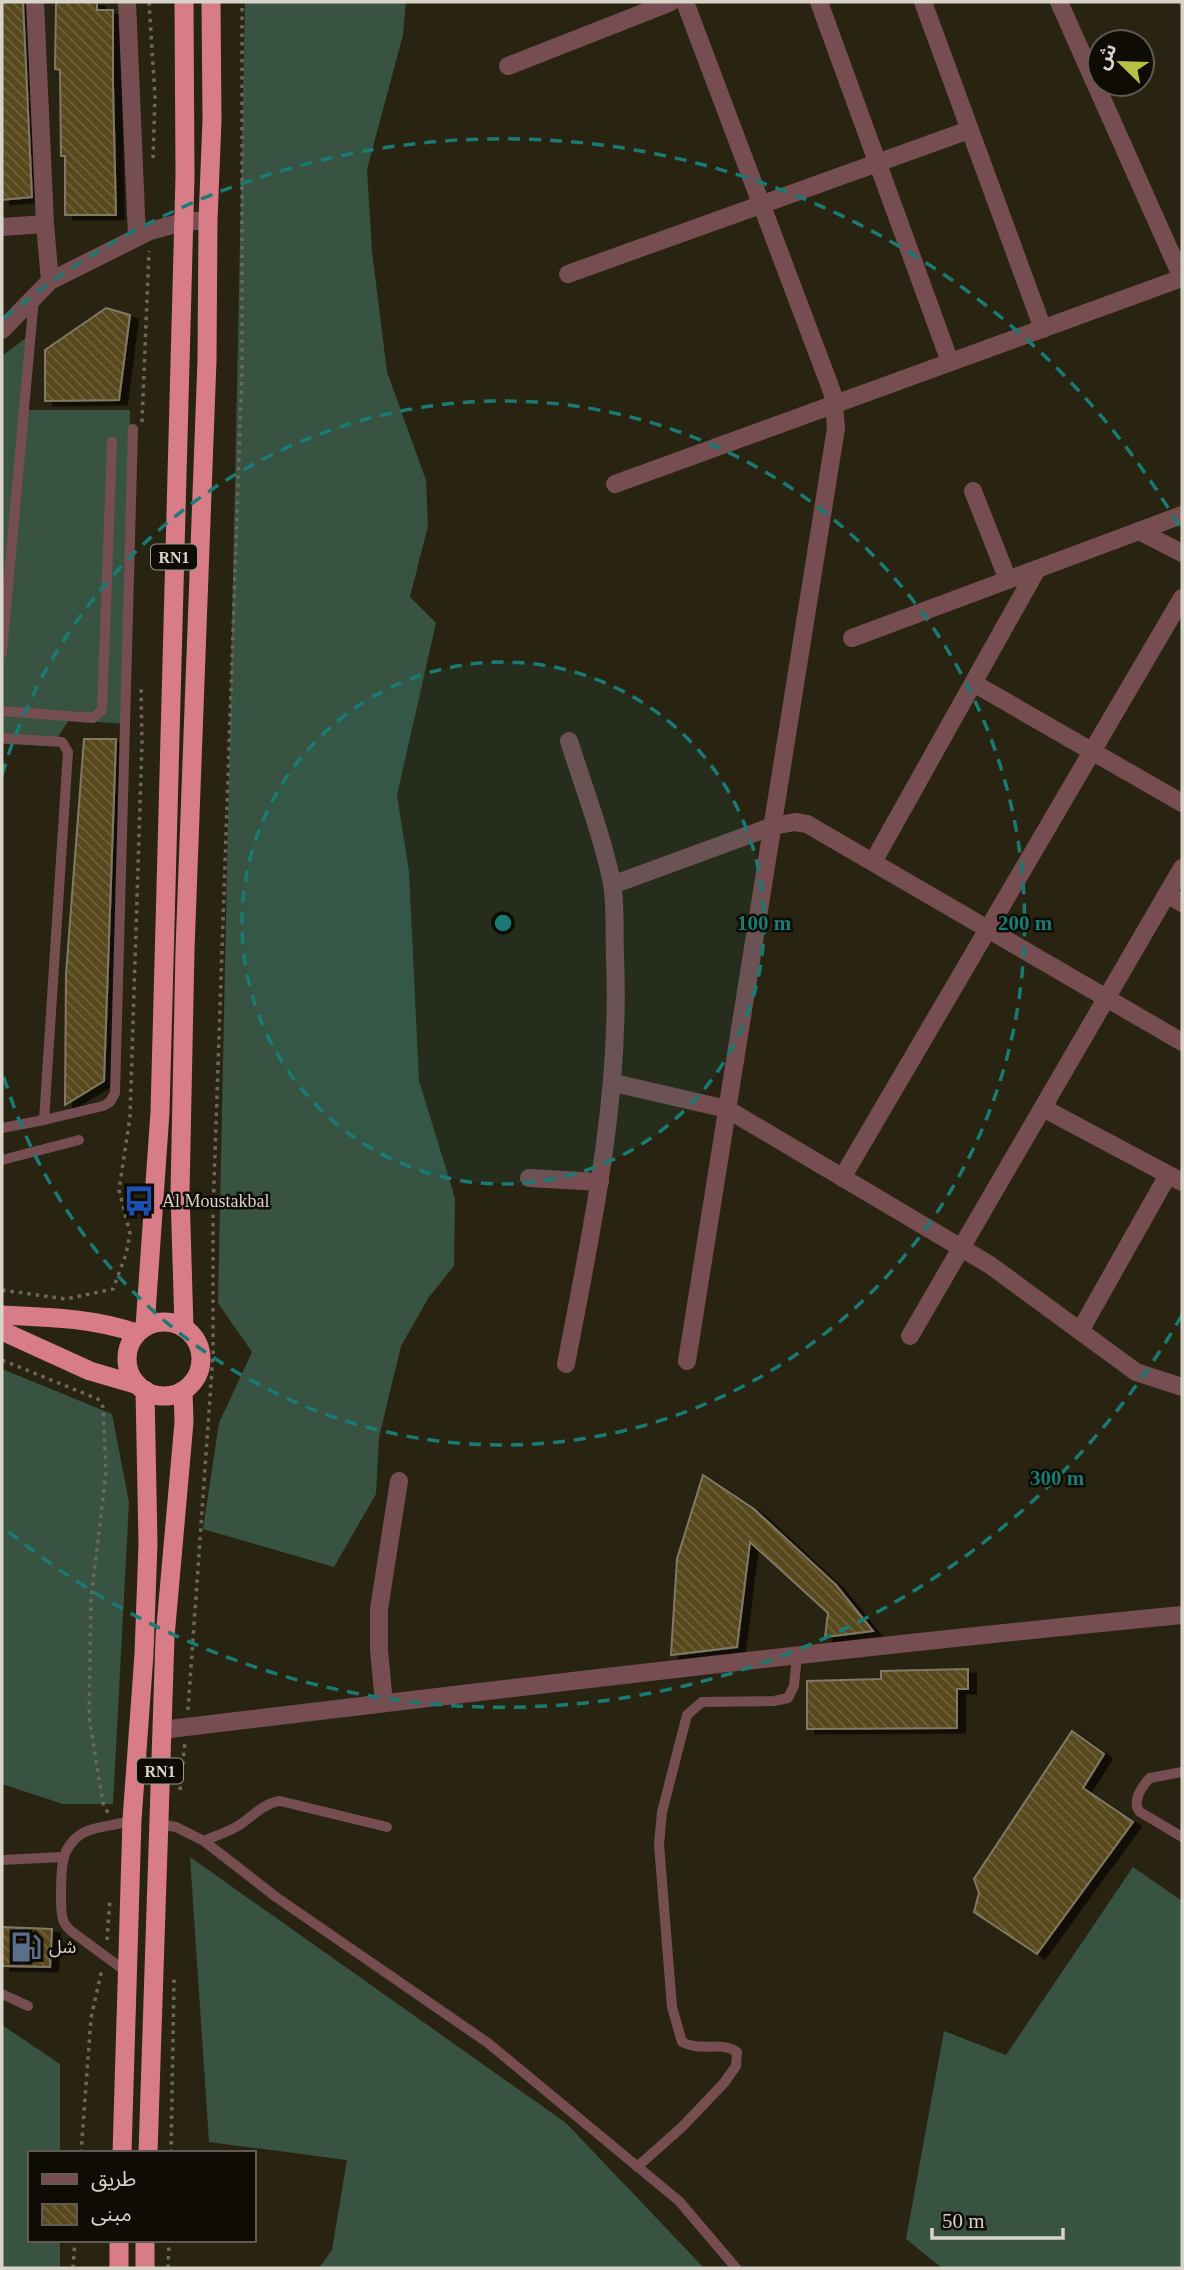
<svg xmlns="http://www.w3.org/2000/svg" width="1184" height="2270" font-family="'Times New Roman','Noto Sans Arabic',serif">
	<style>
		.grass { fill: #395342 }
		.building { fill: url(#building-back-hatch); stroke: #817965; stroke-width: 2; filter: url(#shadow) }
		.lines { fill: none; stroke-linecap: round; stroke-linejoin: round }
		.path { stroke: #6d6859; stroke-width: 3.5; stroke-dasharray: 3.5 5; stroke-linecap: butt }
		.service { stroke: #764d51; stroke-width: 10 }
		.minor { stroke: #764d51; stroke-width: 18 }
		.trunk { stroke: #d87c87; stroke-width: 19 }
		.ring { fill: none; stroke: #197b73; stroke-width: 3.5; stroke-dasharray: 12 9 }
		.labels { text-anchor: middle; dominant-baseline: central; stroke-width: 5; stroke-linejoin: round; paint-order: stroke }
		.shield { fill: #0f0c06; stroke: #9c988f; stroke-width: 2 }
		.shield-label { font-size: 16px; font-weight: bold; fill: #d9d4ca }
		.poi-label { font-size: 18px; fill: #d9d4ca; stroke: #0f0c06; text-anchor: start }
		.centre { fill: #197b73; stroke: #0f0c06; stroke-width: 3.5 }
		.ring-label { font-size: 21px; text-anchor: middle; font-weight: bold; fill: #197b73; stroke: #0f0c06; stroke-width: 5; stroke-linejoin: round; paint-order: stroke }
	</style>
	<defs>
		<pattern id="building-back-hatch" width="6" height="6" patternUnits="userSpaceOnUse" patternTransform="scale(1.75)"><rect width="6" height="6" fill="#58481e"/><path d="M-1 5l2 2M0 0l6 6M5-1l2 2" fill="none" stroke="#6f623d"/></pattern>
		<filter id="shadow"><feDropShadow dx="8" dy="4.5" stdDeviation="0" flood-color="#0009"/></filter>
	</defs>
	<rect width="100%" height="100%" fill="#292311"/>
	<!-- grass -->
	<g class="grass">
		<polygon points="245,2 406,2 403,35 367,169 372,251 387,372 426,480 428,526 410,597 436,623 397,795 409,872 419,1081 455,1198 454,1266 429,1297 401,1346 379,1437 376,1494 334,1567 203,1529 219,1423 252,1352 218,1303"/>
		<polygon points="35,331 28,410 130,410 126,724 69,720 52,746 2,744 2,356"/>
		<polygon points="2,1369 112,1414 129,1502 113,1804 63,1804 2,1784"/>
		<polygon points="190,1857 566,2123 704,2268 319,2268 332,2250 347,2160 209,2142"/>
		<polygon points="1133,1867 1182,1901 1182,2268 942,2268 906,2239 944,2031 1006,2055"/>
		<polygon points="2,2025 60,2064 60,2153 30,2153 30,2240 60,2240 60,2268 2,2268"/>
	</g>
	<!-- building -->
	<g class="building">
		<polygon points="2,2 23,2 32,197 2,200"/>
		<polygon points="56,2 97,2 97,10 113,10 113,86 116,215 65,215 65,156 61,156 60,70 55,69"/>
		<polygon points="106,308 130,315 119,400 45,401 45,350"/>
		<polygon points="84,739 116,739 104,1081 65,1105 66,974"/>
		<polygon points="703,1475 754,1509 836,1585 873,1631 825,1637 828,1613 750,1542 737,1647 671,1655 677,1559"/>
		<polygon points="968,1669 968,1689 957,1689 957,1728 807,1729 807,1681 881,1679 881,1671"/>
		<polygon points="1072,1731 1104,1754 1083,1788 1133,1822 1037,1954 974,1912 979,1893 974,1879"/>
		<polygon points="2,1927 52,1929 50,1967 2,1966"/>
	</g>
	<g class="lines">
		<!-- path -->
		<g class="path">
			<polyline points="149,2 155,96 153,159"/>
			<polyline points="142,422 149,251"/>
			<polyline points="2,1290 66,1299 113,1289 126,1254 130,1234 119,1190 130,1117 142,743 141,685"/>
			<polyline points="2,1360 98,1399 103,1407 106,1472 91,1600 89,1717 103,1803 108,1813"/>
			<polyline points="188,1710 213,1355 213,1212 242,369 242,2"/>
			<polyline points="180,1790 185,1742"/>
			<polyline points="107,1940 110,1899"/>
			<polyline points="81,2153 91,2018 102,1969"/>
			<polyline points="171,2153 174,1979"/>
			<polyline points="73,2268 75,2240"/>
			<polyline points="168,2268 169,2240"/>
		</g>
		<!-- service -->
		<g class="service">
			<polyline points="2,653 34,298"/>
			<polyline points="2,711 93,718 102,710 112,442"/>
			<polyline points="2,738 62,742 68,752 44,1120 2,1128"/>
			<polyline points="44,1120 103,1106 110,1102 115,1093 133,429"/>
			<polyline points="2,1160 79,1140"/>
			<path d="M 1182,1772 L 1150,1778 C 1142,1786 1131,1802 1140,1812 L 1182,1837"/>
			<polyline points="159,1824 176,1827 204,1841 276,1897 488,2043 679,2201 736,2268"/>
			<path d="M 204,1841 C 214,1836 226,1833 236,1827 C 251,1819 262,1803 280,1801 L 387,1827"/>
			<polyline points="2,1860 63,1857"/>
			<path d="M 128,1973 L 71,1931 C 68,1928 65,1925 64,1922 C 59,1913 61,1867 64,1857 C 66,1849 73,1839 80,1835 C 91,1826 117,1826 132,1820"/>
			<polyline points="2,1994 28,2006"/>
			<path d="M 637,2167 L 682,2127 L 724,2083 L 736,2066 L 737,2052 C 722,2041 700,2052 682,2042 L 672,2007 L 659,1844 L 662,1812 L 687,1715 L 702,1702 L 774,1701 L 788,1698 L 794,1686 L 797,1655"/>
		</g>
		<!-- minor -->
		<g class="minor">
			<polyline points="35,2 45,224 50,281"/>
			<polyline points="127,2 137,237"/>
			<polyline points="685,2 828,381 833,395 836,428 687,1361"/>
			<polyline points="819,2 950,362"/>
			<polyline points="923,2 1043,329"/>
			<polyline points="1059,2 1182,278"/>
			<polyline points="508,66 671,2"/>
			<polyline points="2,227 45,224"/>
			<polyline points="568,274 969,130"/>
			<polyline points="2,330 50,281 150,231 183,222 208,220"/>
			<polyline points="615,484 1182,278"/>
			<polyline points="973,491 1008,580"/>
			<polyline points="1139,531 1182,553"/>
			<polyline points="852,638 1182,515"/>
			<polyline points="975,684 1182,803"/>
			<polyline points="873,862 1037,569"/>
			<polyline points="612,885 773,826 795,822 807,824 1182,1042"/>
			<polyline points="1167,894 1182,903"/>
			<polyline points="614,1083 727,1109 990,1265 1136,1372 1182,1387"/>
			<polyline points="1043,1108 1182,1182"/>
			<polyline points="529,1178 600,1182"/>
			<polyline points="842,1178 1182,598"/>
			<polyline points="1080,1331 1168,1175"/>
			<polyline points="910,1336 1182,868"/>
			<path d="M 566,1364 C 592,1229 621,1095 615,958 C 614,934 616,907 612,883 C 602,835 584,788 569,741"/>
			<polyline points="384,1703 379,1650 379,1609 399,1481"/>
			<path d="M 162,1730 C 502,1689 842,1648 1182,1615"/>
		</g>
		<!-- trunk -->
		<g class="trunk">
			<path d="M 2,1315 C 47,1317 93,1318 136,1333"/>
			<circle cx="164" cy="1359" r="37"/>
			<polyline points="145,1327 160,1112 185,176 184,2"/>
			<polyline points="184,1328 180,1192 185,950 207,360 208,220 212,120 211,2"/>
			<polyline points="2,1331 90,1371 138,1385"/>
			<polyline points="122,2153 132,1820 144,1654 148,1544 145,1390"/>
			<polyline points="148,2153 165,1637 184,1422 183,1391"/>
			<polyline points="119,2268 119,2240"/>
			<polyline points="145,2268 145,2240"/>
		</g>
	</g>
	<!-- distance rings -->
	<circle cx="503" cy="923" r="261" fill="#197b73" fill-opacity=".12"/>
	<g class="ring">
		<circle cx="503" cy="923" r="261"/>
		<path d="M2 775A522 522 0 1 1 2 1071"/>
		<path d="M1182 1315A784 784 0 0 1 4 1528M4 318A784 784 0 0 1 1182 531"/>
	</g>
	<!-- icons -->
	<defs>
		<g id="bus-bare" transform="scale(2.415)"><path d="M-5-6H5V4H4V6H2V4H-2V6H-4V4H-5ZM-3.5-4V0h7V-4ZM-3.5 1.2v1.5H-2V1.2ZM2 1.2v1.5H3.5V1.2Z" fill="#1a4fb4" stroke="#0f0c06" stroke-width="2.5" paint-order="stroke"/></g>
		<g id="fuel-bare" transform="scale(2.415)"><path d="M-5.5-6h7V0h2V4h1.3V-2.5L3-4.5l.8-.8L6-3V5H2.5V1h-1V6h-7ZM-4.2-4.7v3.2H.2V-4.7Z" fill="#5c6f8a" stroke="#0f0c06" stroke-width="2.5" paint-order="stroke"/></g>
	</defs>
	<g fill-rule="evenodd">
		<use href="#bus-bare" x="139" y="1201"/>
		<use href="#fuel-bare" x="26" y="1947"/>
	</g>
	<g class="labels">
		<!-- shield labels -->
		<g class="shield">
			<rect x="151" y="544.5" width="46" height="25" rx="5"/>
			<rect x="137" y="1758.5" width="46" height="25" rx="5"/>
		</g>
		<g class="shield-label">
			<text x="174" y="557">RN1</text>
			<text x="160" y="1771">RN1</text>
		</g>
		<!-- poi labels -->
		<g class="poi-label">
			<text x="162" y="1201">Al Moustakbal</text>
			<text x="49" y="1947">شل</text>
		</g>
	</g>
	<circle cx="503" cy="923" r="10" class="centre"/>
	<g class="ring-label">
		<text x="764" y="930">100 m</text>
		<text x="1025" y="930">200 m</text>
		<text x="1057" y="1485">300 m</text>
	</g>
	<!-- border -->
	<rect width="1184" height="2270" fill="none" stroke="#d9d4ca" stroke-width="7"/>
	<!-- legend -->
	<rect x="28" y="2151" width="228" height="91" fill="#0f0c06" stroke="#605c54" stroke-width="2"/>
	<rect x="42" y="2174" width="35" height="10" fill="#764d51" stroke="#605c54" stroke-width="2"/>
	<text x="91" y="2186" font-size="21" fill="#d9d4ca">طريق</text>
	<rect x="42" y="2204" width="35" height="21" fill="url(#building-back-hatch)" stroke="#605c54" stroke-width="2"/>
	<text x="91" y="2221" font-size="21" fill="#d9d4ca">مبنى</text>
	<!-- north arrow -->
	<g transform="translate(1121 63) rotate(293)"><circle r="33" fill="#0f0c06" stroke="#605c54" stroke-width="2"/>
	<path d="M0-5L12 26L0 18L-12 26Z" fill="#b8c146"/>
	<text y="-10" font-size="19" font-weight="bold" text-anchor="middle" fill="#d9d4ca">ش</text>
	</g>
	<!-- scale -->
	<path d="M932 2228v10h131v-10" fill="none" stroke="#d9d4ca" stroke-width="3.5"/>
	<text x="942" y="2228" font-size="21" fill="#d9d4ca" stroke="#0f0c06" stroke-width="5" paint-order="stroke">50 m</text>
</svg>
